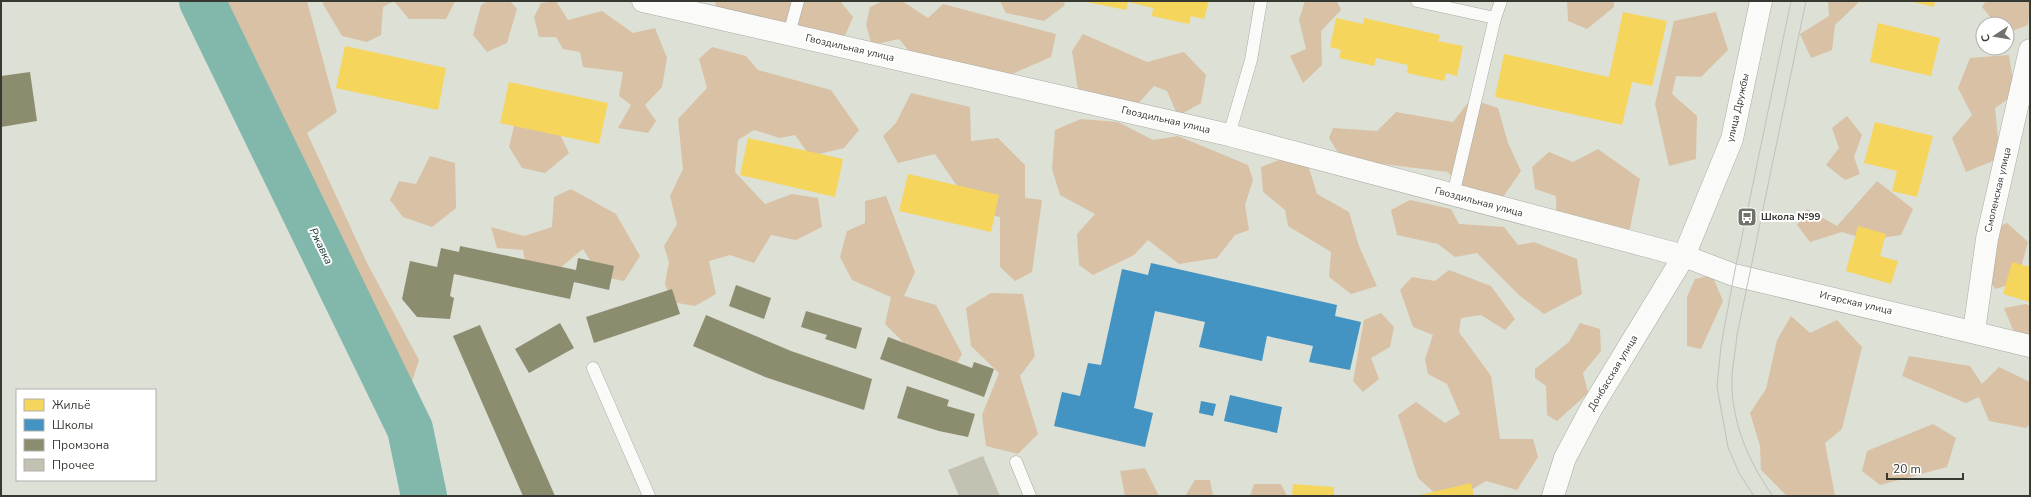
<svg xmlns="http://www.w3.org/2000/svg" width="2031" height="497" font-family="'Nunito Sans',sans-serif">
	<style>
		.forest { fill: #d9c1a6 }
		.homes { fill: #f6d55c }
		.schools { fill: #4393c3 }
		.industry { fill: #8c8c6e }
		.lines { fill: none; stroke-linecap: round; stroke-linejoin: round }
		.river { stroke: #82b7ab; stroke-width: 46 }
		.building { fill: #c3c1b1 }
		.service-casing { stroke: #a7aaa1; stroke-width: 13 }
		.minor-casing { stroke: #a7aaa1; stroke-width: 23 }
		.tertiary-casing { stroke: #a7aaa1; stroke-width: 23 }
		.service { stroke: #fafaf9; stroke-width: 12 }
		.minor { stroke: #fafaf9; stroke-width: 22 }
		.tertiary { stroke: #fafaf9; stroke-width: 22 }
		.tram { stroke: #c0c1be; stroke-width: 1 }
		.labels { text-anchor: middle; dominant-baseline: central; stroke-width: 4; stroke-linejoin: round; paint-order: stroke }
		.street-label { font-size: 10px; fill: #363931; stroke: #fff }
		.poi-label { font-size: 10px; font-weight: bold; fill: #363931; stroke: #fff; text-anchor: start }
		.water-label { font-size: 11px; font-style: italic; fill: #0d322d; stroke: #fff }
	</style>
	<rect width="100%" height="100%" fill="#dce0d5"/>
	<!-- forest -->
	<g class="forest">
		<polygon points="199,1 307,1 337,112 307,133 367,263 419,360 408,394 389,393 328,274 231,69 225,33"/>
		<polygon points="324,1 394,1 383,7 381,35 367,42 342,36 323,4"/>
		<polygon points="394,1 455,1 446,19 409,19"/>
		<polygon points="488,1 510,1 517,9 507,43 487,52 473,35 481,5"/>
		<polygon points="556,1 568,20 602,11 633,33 655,28 667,58 662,87 645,105 656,121 648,133 618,128 631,105 619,96 623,72 583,67 580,52 563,49 556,37 539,37 534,17 541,3"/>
		<polygon points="715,1 790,1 791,5 799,1 840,1 853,17 844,38 718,23"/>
		<polygon points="883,1 902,1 928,18 943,4 1056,34 1051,57 1003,78 914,57 899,39 872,45 866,25 870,7"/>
		<polygon points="1000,1 1065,1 1064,6 1044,21 1006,13"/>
		<polygon points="1305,1 1337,1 1341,10 1321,31 1322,65 1303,83 1290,56 1306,49 1299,20"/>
		<polygon points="1567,1 1614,1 1614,7 1587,29 1568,21"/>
		<polygon points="1828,1 1860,1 1835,25 1832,50 1811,58 1800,34 1829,16"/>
		<polygon points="1986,1 2030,1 2028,25 2007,33 2007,24 1996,24 1982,7"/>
		<polygon points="1716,12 1728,50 1701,77 1676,76 1672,94 1697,116 1696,159 1669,166 1655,104 1674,21"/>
		<polygon points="1083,34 1147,62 1184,52 1206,75 1201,103 1178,116 1167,91 1154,86 1136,106 1079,96 1072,51"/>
		<polygon points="712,47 746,56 758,70 831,90 859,130 844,148 810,156 795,135 780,138 754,130 738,140 735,172 765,204 792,194 818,198 822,227 796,240 771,235 754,263 730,255 709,261 716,294 695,306 672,302 665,284 669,262 664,246 677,224 670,196 683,169 678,119 707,88 699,59"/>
		<polygon points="2009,55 2015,94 1995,108 2000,158 1966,172 1952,138 1972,115 1958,88 1970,58"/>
		<polygon points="911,93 970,107 971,141 998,138 1025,165 1025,198 1042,200 1032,272 1015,281 1000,267 1000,217 987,214 962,193 935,154 898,163 883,136 896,123"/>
		<polygon points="1471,99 1498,108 1508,143 1521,171 1501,200 1465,193 1448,172 1342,159 1329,138 1333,128 1377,131 1396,112 1453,122"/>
		<polygon points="1847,116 1862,135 1854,157 1860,174 1845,180 1826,165 1839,148 1832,128"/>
		<polygon points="516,118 554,122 569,153 545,173 522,168 509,147"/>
		<polygon points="1081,119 1118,122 1153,140 1178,136 1248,165 1253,180 1245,205 1249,230 1235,235 1217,258 1179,264 1148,240 1134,255 1093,275 1079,265 1077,234 1095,214 1060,195 1052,169 1055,130"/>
		<polygon points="1598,149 1640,179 1629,233 1557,230 1556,196 1535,189 1532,167 1549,152 1573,162"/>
		<polygon points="430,156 455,163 456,208 432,227 403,217 390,200 399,181 416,184"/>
		<polygon points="1290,156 1308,165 1317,194 1349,212 1359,246 1377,286 1351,294 1329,277 1331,252 1288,226 1285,210 1263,192 1261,167"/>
		<polygon points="1877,181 1913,209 1901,235 1868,240 1842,232 1810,242 1797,225 1807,209 1837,226"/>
		<polygon points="571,189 616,214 640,256 624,281 600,276 583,249 549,277 526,269 523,250 497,248 491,227 524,236 552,227 554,197"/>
		<polygon points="886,196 915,272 904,296 936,305 962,354 954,369 918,357 885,324 891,297 852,280 840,257 847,231 865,223 865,201"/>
		<polygon points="1410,200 1451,209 1459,224 1504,227 1518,245 1534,242 1577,259 1582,294 1544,314 1520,296 1477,253 1455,257 1438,244 1397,235 1391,210"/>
		<polygon points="2007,223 2028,242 2017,282 1996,289 1978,271 1982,233"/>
		<polygon points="1449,270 1491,286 1515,319 1505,330 1481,315 1461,318 1459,332 1491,376 1500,439 1533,439 1538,457 1517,490 1486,481 1461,496 1438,496 1418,478 1398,415 1416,402 1445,423 1460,414 1447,384 1428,374 1425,359 1433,335 1413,327 1400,290 1412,277 1435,281"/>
		<polygon points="1712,275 1723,301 1701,349 1687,346 1687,297 1695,279"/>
		<polygon points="991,293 1023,294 1035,356 1020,376 1038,434 1018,454 986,446 982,415 999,373 971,346 966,308"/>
		<polygon points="2026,304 2030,306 2030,340 2016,337 2004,308"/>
		<polygon points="1381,313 1394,327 1390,347 1371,358 1379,379 1363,392 1353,381 1364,320"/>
		<polygon points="1791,316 1810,333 1837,320 1862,347 1842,429 1825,443 1835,496 1787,496 1761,470 1760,446 1750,413 1766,389 1777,340"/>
		<polygon points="1580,323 1600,329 1601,351 1583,373 1588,393 1557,421 1547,415 1546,386 1535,378 1535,369 1569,342"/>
		<polygon points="1909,356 1970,366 1982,384 1999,367 2030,382 2030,424 2026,428 1989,421 1979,397 1966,403 1902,376"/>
		<polygon points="1933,424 1956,438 1947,467 1880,485 1862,471 1867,451"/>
		<polygon points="1145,468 1159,496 1125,496 1120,471"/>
		<polygon points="1195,480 1210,480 1213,496 1185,496"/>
		<polygon points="1254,484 1281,484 1287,496 1250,496"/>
	</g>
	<!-- homes -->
	<g class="homes">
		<polygon points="1209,1 1204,19 1191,16 1189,24 1152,16 1153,8 1128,2 1126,10 1087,2"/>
		<polygon points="1909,1 1935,1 1934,7"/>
		<polygon points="1623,12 1667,21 1652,86 1632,82 1622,125 1495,97 1504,54 1609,77"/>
		<polygon points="1336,18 1363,24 1364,18 1440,35 1438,41 1463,46 1457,76 1446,73 1444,81 1407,73 1408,65 1376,58 1374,66 1339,58 1341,50 1330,47"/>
		<polygon points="1878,23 1940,38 1931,76 1870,62"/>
		<polygon points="345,46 446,68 438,110 336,88"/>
		<polygon points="509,82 608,103 599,144 500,123"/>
		<polygon points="1875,122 1933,136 1917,197 1892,191 1897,171 1864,163"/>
		<polygon points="748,138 843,159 835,197 740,175"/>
		<polygon points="908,174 999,195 991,232 899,211"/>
		<polygon points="1858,226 1886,234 1880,256 1898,261 1891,284 1846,271"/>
		<polygon points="2012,262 2030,267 2030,302 2003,294"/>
		<polygon points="1471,483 1474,496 1420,496 1420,495"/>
		<polygon points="1293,484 1334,487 1334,496 1292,496"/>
	</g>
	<!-- schools -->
	<g class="schools">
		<polygon points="1151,263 1337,305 1335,316 1361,322 1350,370 1309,362 1313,346 1267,336 1262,361 1199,347 1205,322 1155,311 1134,408 1153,413 1145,447 1054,426 1062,392 1080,396 1088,363 1101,365 1122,269 1148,275"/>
		<polygon points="1230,395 1282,407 1277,433 1224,421"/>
		<polygon points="1201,401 1216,404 1213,416 1199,413"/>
	</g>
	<!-- industry -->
	<g class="industry">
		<polygon points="30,72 37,121 1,127 1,76"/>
		<polygon points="460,246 576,270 578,258 614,266 609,290 574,282 570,299 454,274 450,296 454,298 450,319 417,317 402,299 410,261 437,267 441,248 459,252"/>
		<polygon points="736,285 771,298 764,319 729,306"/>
		<polygon points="672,289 680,314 594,343 586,317"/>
		<polygon points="806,311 862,328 856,349 825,339 827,335 801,327"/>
		<polygon points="706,315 791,351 872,379 864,410 765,377 693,346"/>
		<polygon points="560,323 574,348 529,373 515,349"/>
		<polygon points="480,325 497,364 555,496 523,496 453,336"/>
		<polygon points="888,337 972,368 974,362 994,369 984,397 880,359"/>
		<polygon points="907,386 949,400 947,406 975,414 968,437 939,431 897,418"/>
	</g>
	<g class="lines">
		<!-- river -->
		<polyline class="river" points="202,1 410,429 424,496"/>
	</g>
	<!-- building -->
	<polygon class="building" points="983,456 1000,496 959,496 948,470"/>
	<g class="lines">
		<!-- service casing -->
		<g class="service-casing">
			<g id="service">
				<polyline points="1417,1 1495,18"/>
				<polyline points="789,34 798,1"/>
				<polyline points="1229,135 1251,60 1261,1"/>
				<polyline points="1453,195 1495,18 1501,1"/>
				<polyline points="593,368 649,496"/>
				<polyline points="1016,462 1030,496"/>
			</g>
		</g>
		<!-- minor casing -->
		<g class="minor-casing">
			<g id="minor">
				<polyline points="1684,256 1734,275 2030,346"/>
				<polyline points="1974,331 1987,239 2030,50"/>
			</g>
		</g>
		<!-- tertiary casing -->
		<g class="tertiary-casing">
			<g id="tertiary">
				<polyline points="643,1 1229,135 1684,256"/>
				<polyline points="1553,496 1565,458 1591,409 1684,256 1732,139 1761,1"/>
			</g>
		</g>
		<!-- service -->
		<use href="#service" class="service"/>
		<!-- minor -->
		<use href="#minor" class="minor"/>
		<!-- tertiary -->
		<use href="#tertiary" class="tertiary"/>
		<!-- tram -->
		<g class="tram">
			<polyline points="1754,496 1739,473 1728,447 1717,387 1721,346 1734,275 1791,1"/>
			<path d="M 1773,496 C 1748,462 1730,419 1732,375 C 1733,362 1736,348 1737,335 L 1806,1"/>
		</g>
	</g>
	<!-- icons -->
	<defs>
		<g id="bus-square" transform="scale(1)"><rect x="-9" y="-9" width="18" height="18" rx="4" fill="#70736a" stroke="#fff"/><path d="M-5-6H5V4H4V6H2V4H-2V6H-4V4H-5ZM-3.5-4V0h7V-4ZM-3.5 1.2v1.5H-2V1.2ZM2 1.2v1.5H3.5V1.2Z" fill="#fff"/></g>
	</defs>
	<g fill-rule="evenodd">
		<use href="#bus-square" x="1747" y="217"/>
	</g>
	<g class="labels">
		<!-- street labels -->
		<g class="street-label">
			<text transform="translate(850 48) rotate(13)">Гвоздильная улица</text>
			<text transform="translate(1738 108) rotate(-77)">улица Дружбы</text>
			<text transform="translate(1166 120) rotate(13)">Гвоздильная улица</text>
			<text transform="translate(1998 190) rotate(-77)">Смоленская улица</text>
			<text transform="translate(1479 202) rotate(15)">Гвоздильная улица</text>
			<text transform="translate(1856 303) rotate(13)">Игарская улица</text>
			<text transform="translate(1613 373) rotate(-59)">Донбасская улица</text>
		</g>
		<!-- poi labels -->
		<g class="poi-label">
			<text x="1761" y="217">Школа №99</text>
		</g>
		<!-- water labels -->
		<g class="water-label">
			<text transform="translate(321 246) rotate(64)">Ржавка</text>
		</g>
	</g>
	<!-- border -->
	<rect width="2031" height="497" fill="none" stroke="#363931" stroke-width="4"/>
	<!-- legend -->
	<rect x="16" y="389" width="140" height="92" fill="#ffffff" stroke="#afb0ad"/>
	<rect x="24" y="399" width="20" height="12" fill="#f6d55c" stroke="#afb0ad"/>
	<text x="52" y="409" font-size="12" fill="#363931">Жильё</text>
	<rect x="24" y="419" width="20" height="12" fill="#4393c3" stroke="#afb0ad"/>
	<text x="52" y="429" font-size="12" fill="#363931">Школы</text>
	<rect x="24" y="439" width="20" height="12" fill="#8c8c6e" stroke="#afb0ad"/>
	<text x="52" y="449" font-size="12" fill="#363931">Промзона</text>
	<rect x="24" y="459" width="20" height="12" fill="#c3c1b1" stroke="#afb0ad"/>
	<text x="52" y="469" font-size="12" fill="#363931">Прочее</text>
	<!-- north arrow -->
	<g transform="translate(1995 36) rotate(258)"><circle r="19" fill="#ffffff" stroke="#afb0ad"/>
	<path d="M0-3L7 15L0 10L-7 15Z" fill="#70736a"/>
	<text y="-6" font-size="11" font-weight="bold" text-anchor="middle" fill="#363931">С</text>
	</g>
	<!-- scale -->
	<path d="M1887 473v6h76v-6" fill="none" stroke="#363931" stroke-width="2"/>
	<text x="1893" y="473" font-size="12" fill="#363931" stroke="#ffffff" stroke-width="3" paint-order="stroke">20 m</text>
</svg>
